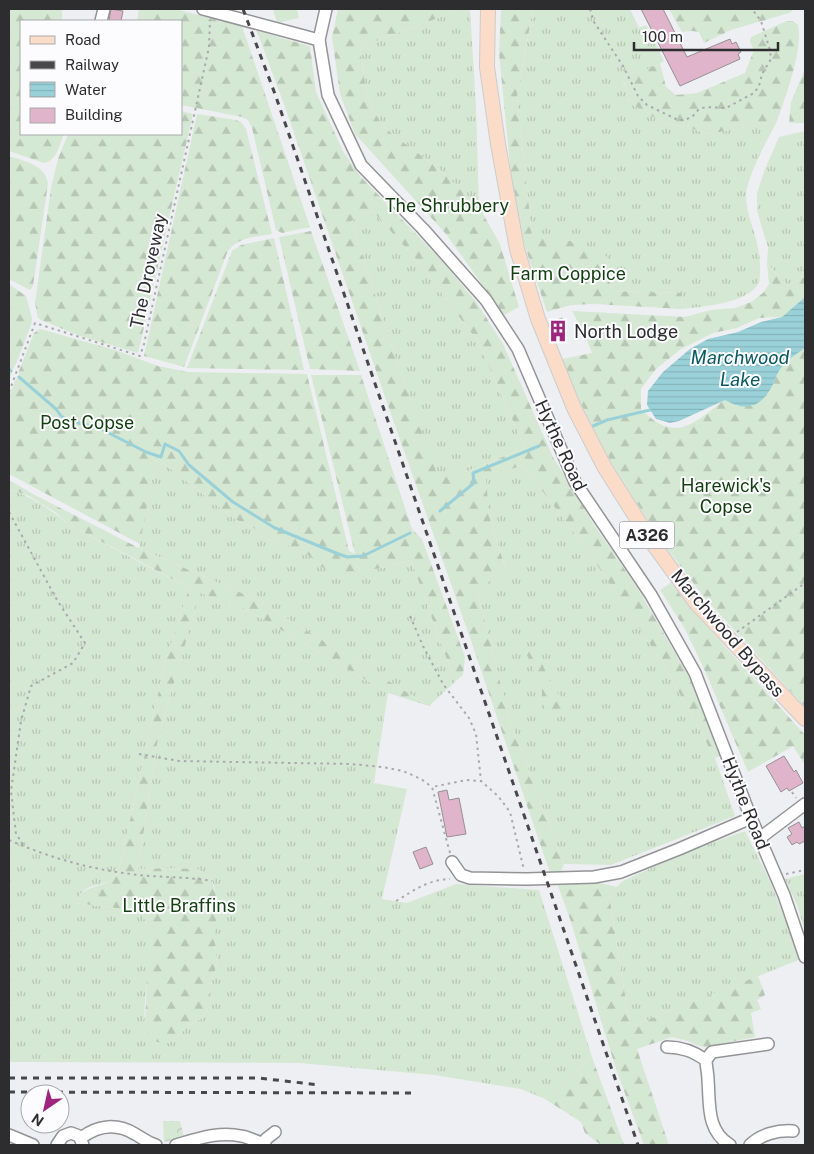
<svg xmlns="http://www.w3.org/2000/svg" width="814" height="1154" font-family="'Public Sans',sans-serif">
	<style>
		.grass { fill: url(#grass-tufts) }
		.forest { fill: url(#forest-firs); fill-rule: evenodd }
		.park { fill: url(#park-crowns) }
		.garden { fill: #d5e8d3 }
		.water { fill: url(#water-rules) }
		.lines { fill: none; stroke-linecap: round; stroke-linejoin: round }
		.stream { stroke: #9ad1d8; stroke-width: 3 }
		.building { fill: #e0b4ca; stroke: #959193 }
		.minor-casing { stroke: #949498; stroke-width: 14 }
		.major-casing { stroke: #cdcdcd; stroke-width: 16 }
		.path { stroke: #a9aaad; stroke-width: 2; stroke-dasharray: 2.5 4; stroke-linecap: butt }
		.minor { stroke: #fff; stroke-width: 11 }
		.major { stroke: #fadcc9; stroke-width: 14 }
		.rail { stroke: #48484a; stroke-width: 3; stroke-dasharray: 6 6; stroke-linecap: butt }
		.labels { text-anchor: middle; dominant-baseline: central; stroke-width: 4; stroke-linejoin: round; paint-order: stroke }
		.shield { fill: #fcfcff; stroke: #6b6b6d; stroke-width: 1 }
		.shield-label { font-size: 16px; font-weight: bold; fill: #2d2d2f }
		.park-label { font-size: 18px; fill: #143f11; stroke: #fcfcff }
		.street-label { font-size: 18px; fill: #2d2d2f; stroke: #fcfcff }
		.poi-label { font-size: 18px; fill: #2d2d2f; stroke: #fcfcff; text-anchor: start }
		.water-label { font-size: 19px; font-style: italic; fill: #0a5a62; stroke: #fcfcff }
	</style>
	<defs>
		<pattern id="grass-tufts" width="24" height="20" patternUnits="userSpaceOnUse" patternTransform="scale(1.25)"><rect width="24" height="20" fill="#d5e8d3"/><path d="M3 7l-1-3M5 7V3M7 7l1-3M15 17l-1-3M17 17v-4M19 17l1-3" fill="none" stroke="#b7c7b5"/></pattern>
		<pattern id="forest-firs" width="22" height="20" patternUnits="userSpaceOnUse" patternTransform="scale(1.25)"><rect width="22" height="20" fill="#d5e8d3"/><path d="M5 1l3.5 6h-7zM16 11l3.5 6h-7z" fill="#b7c7b5"/></pattern>
		<pattern id="park-crowns" width="20" height="18" patternUnits="userSpaceOnUse" patternTransform="scale(1.25)"><rect width="20" height="18" fill="#d5e8d3"/><path d="M2 6a3 3 0 1 1 6 0M12 15a3 3 0 1 1 6 0" fill="none" stroke="#b7c7b5"/></pattern>
		<pattern id="water-rules" width="6" height="5" patternUnits="userSpaceOnUse" patternTransform="scale(1.25)"><rect width="6" height="5" fill="#9ad1d8"/><path d="M0 2.5h6" fill="none" stroke="#85b4ba"/></pattern>
	</defs>
	<rect width="100%" height="100%" fill="#eeeff3"/>
	<!-- grass -->
	<g class="grass">
		<polygon points="462,9 470,9 476,107 479,207 438,168 392,134 380,122 367,97 360,47"/>
		<path d="M 533,9 L 630,9 L 639,28 L 646,25 L 664,61 L 623,82 L 628,90 L 630,104 L 645,111 L 660,122 L 682,126 L 709,134 L 777,121 C 768,139 747,176 746,195 C 746,214 755,230 758,248 C 760,255 761,275 759,282 C 751,303 701,307 681,309 L 682,293 L 611,291 L 607,257 L 572,241 L 532,237 L 517,96 Z"/>
		<polygon points="805,131 805,277 787,285 767,263 768,248 757,211 757,193 765,169 779,137"/>
		<polygon points="372,210 420,264 478,342 525,448 468,471 437,475 398,365 351,221"/>
		<polygon points="156,457 233,518 308,555 331,573 383,568 411,560 455,682 429,706 257,600 139,548"/>
		<polygon points="523,465 589,553 664,665 715,758 735,816 611,865 564,864 510,721 477,590 506,569 489,516 485,478"/>
		<path d="M 9,489 C 32,497 51,509 69,525 L 189,588 L 165,663 L 118,874 C 105,888 96,882 85,890 C 81,892 77,899 74,903 L 142,911 C 147,926 152,942 150,957 C 148,980 143,1002 145,1024 L 168,1043 L 174,1040 L 188,1026 L 202,1018 L 210,1005 L 211,985 L 217,963 L 215,940 L 215,890 L 211,877 L 197,869 L 169,868 L 138,869 L 158,738 L 200,592 L 246,609 L 388,693 L 374,783 L 407,789 L 382,899 L 407,903 L 456,884 L 539,890 L 592,1057 L 545,1099 L 521,1089 L 434,1075 L 299,1063 L 9,1062 Z"/>
		<polygon points="745,831 770,881 801,959 630,1027 609,894 623,881 686,852"/>
		<polygon points="805,874 805,931 797,905 785,879"/>
	</g>
	<!-- forest -->
	<g class="forest">
		<path d="M 9,9 L 62,9 L 62,21 L 21,21 L 21,134 L 64,134 C 59,145 57,161 44,163 L 9,151 Z"/>
		<polygon points="139,9 175,9 242,26 310,227 282,233 276,230 252,128 248,120 242,117 181,105 181,21 137,21"/>
		<polygon points="338,9 462,9 360,47 367,97 380,122 392,134 438,168 479,207 500,244 519,307 504,315 446,234 355,134 340,94 332,37"/>
		<path d="M 501,9 L 533,9 L 517,96 L 532,236 C 559,239 585,240 607,257 L 611,291 L 682,293 L 681,309 L 594,304 L 571,305 L 547,312 L 525,247 L 513,195 L 499,53 Z"/>
		<polygon points="669,9 795,9 789,13 731,30 704,43 699,32 692,31 682,32"/>
		<path d="M 787,21 L 793,21 L 798,25 C 803,51 786,95 777,121 L 709,134 L 682,126 L 660,122 L 645,111 L 630,104 L 628,90 L 623,81 L 660,63 L 666,87 L 676,95 L 697,93 L 745,73 L 754,50 L 750,42 L 751,37 Z"/>
		<path d="M 256,29 L 274,36 L 310,46 L 316,92 L 343,151 L 360,176 L 444,263 L 477,303 L 503,344 L 553,457 L 593,523 L 638,589 L 689,677 L 723,754 L 715,758 L 664,665 L 589,553 L 523,465 L 486,478 L 489,516 L 506,570 L 477,590 L 510,721 L 564,864 L 561,872 L 550,873 L 468,632 L 392,417 L 285,107 ZM 372,210 L 420,264 L 478,342 L 525,448 L 468,471 L 437,474 L 398,365 L 351,221 Z"/>
		<polygon points="805,69 805,123 789,123 791,102"/>
		<polygon points="181,111 193,114 138,353 80,336 41,320 38,318 35,303 51,188 58,159 68,134 181,134"/>
		<path d="M 197,114 L 236,120 L 241,122 L 246,129 L 272,234 C 255,237 236,237 227,253 L 184,367 L 144,356 Z"/>
		<path d="M 9,156 C 24,161 46,165 48,184 L 33,286 L 30,290 L 9,279 Z"/>
		<polygon points="311,231 360,371 310,369 279,237"/>
		<polygon points="274,238 304,370 187,368 232,251 241,245"/>
		<path d="M 767,263 L 787,285 L 805,277 L 805,297 L 782,317 L 759,318 L 737,328 L 713,333 L 681,349 L 656,369 L 641,389 L 641,409 C 675,444 694,424 725,399 L 737,406 L 752,406 L 771,388 L 779,371 L 790,356 L 805,348 L 805,707 L 703,596 L 657,535 L 612,464 L 581,404 L 562,359 L 592,353 L 585,335 L 572,311 L 685,317 L 711,310 L 735,308 L 751,302 L 763,293 L 769,284 Z"/>
		<polygon points="9,284 26,296 32,318 31,325 16,364 13,369 9,383"/>
		<polygon points="40,329 115,350 158,366 188,372 307,374 349,551 355,554 311,375 361,375 412,529 422,539 465,657 463,675 455,682 411,560 383,568 331,574 308,555 233,518 156,457 140,544 9,474 9,397 15,381 19,376 19,371 34,333"/>
		<path d="M 9,480 L 35,495 L 139,548 L 257,600 L 429,706 L 388,693 L 246,609 L 200,593 L 158,738 L 138,869 L 169,868 L 198,869 L 211,877 L 217,901 L 215,940 L 217,963 L 211,985 L 210,1005 L 202,1018 L 188,1026 L 174,1040 L 168,1043 L 162,1043 L 154,1041 L 148,1034 L 145,1024 L 147,977 L 150,957 L 150,946 L 147,926 L 142,911 L 74,903 C 88,880 102,892 118,874 L 165,663 L 189,588 L 137,560 L 69,525 L 55,512 L 29,496 L 9,489 Z"/>
		<polygon points="671,583 692,610 805,735 805,765 793,746 748,772 705,671 685,629 660,590"/>
		<polygon points="535,648 553,688 566,703 563,711 555,716 546,710 542,699 542,690 527,655 530,650"/>
		<polygon points="557,883 600,883 617,887 609,894 630,1027 758,976 765,995 757,1000 761,1009 751,1013 755,1037 705,1047 696,1045 688,1041 672,1037 637,1049 669,1145 644,1145 616,1069 570,919"/>
		<polygon points="18,1012 15,1051 9,1054 9,1013"/>
		<polygon points="592,1057 624,1145 601,1145 585,1133 581,1122 545,1099"/>
	</g>
	<!-- park -->
	<polygon class="park" points="163,1121 180,1121 184,1137 164,1142"/>
	<!-- garden -->
	<polygon class="garden" points="273,9 297,9 299,18 277,23"/>
	<!-- water -->
	<path class="water" d="M 805,297 L 805,348 C 795,355 786,360 779,371 C 776,376 774,383 771,388 C 759,409 744,411 725,400 L 679,421 L 670,423 L 656,419 L 647,405 L 648,391 L 663,372 L 690,349 L 708,339 L 738,332 L 761,322 L 782,317 Z"/>
	<g class="lines">
		<!-- stream -->
		<g class="stream">
			<polyline points="9,369 11,371"/>
			<polyline points="19,377 56,409 61,416 69,421 97,427 146,452 161,457 165,444 179,451 189,465 233,502 275,528 336,553 347,557 363,556 410,533"/>
			<polyline points="593,426 607,420 650,410"/>
			<polyline points="440,511 474,483 473,473 539,446"/>
		</g>
	</g>
	<!-- building -->
	<g class="building">
		<polygon points="111,9 123,11 121,21 109,21"/>
		<polygon points="641,9 663,9 687,57 730,39 732,44 736,42 741,52 738,54 740,59 680,86"/>
		<polygon points="562,318 565,325 560,327 564,336 557,339 550,322"/>
		<polygon points="784,756 794,772 796,770 803,783 789,791 787,788 781,792 766,766"/>
		<polygon points="447,790 449,800 459,798 466,834 447,837 438,792"/>
		<polygon points="799,822 802,828 805,826 805,841 799,844 797,842 792,845 787,837 792,834 788,828"/>
		<polygon points="426,847 433,864 420,869 413,852"/>
	</g>
	<g class="lines">
		<!-- minor casing -->
		<g class="minor-casing">
			<g id="minor">
				<polyline points="203,9 319,40"/>
				<polyline points="326,9 319,40 328,95 361,165 423,229 486,300 518,349 575,482 651,595 695,673 751,818 784,895 805,957"/>
				<polyline points="101,21 104,9"/>
				<polyline points="760,838 805,804"/>
				<polyline points="452,862 461,875 470,878 527,879 594,877 621,872 679,849 751,818"/>
				<path d="M 667,1047 C 682,1047 693,1051 706,1060"/>
				<polyline points="9,1135 33,1145"/>
				<path d="M 81,1138 C 98,1125 117,1123 135,1134 C 142,1138 148,1143 156,1145"/>
				<polyline points="57,1145 63,1136 71,1133 79,1136 83,1145"/>
				<path d="M 176,1145 C 197,1139 219,1131 241,1136 C 249,1137 256,1142 264,1143"/>
				<polyline points="264,1145 266,1139 275,1132"/>
				<path d="M 730,1145 C 706,1130 710,1104 708,1080 C 708,1073 706,1066 706,1060 L 712,1052 L 768,1044"/>
				<path d="M 750,1145 C 761,1134 778,1130 793,1131"/>
			</g>
		</g>
		<!-- major casing -->
		<g class="major-casing">
			<polyline id="major" points="488,9 487,67 498,144 517,249 538,319 574,408 605,468 651,541 696,603 805,719"/>
		</g>
		<!-- path -->
		<g class="path">
			<polyline points="590,9 594,22 623,66 638,96 647,105 678,120 684,120 692,117 699,109 706,107 726,108 754,93 759,86 762,74 771,59 770,50 761,21 752,9"/>
			<polyline points="9,392 35,323 140,356 144,344 209,47 210,20"/>
			<polyline points="9,512 57,600 85,643 73,663 31,686 21,721 11,791 16,834 25,847"/>
			<polyline points="410,616 423,646 443,684 469,718 476,734 481,781"/>
			<polyline points="737,632 805,583"/>
			<polyline points="139,754 179,761 351,764 382,767 403,771 421,779 432,787"/>
			<polyline points="792,792 796,798"/>
			<path d="M 9,840 C 48,857 89,869 131,874 C 158,878 185,876 212,881"/>
			<polyline points="450,853 432,787 467,780 481,781 498,796 510,812 524,870"/>
			<polyline points="786,874 805,870"/>
			<path d="M 396,901 C 415,890 427,880 450,879"/>
		</g>
		<!-- minor -->
		<use href="#minor" class="minor"/>
		<!-- major -->
		<use href="#major" class="major"/>
		<!-- rail -->
		<g class="rail">
			<polyline points="243,9 275,94 638,1145"/>
			<polyline points="9,1078 258,1078 320,1085"/>
			<polyline points="9,1092 412,1093"/>
		</g>
	</g>
	<!-- icons -->
	<defs>
		<g id="building-bare" transform="scale(1.725)"><path d="M-4-6H4V6H1V3H-1V6H-4ZM-2.5-4.3h1.7v1.8h-1.7ZM.8-4.3h1.7v1.8H.8ZM-2.5-1h1.7V.8h-1.7ZM.8-1h1.7V.8H.8Z" fill="#9d257d" stroke="#fcfcff" stroke-width="2.5" paint-order="stroke"/></g>
	</defs>
	<g fill-rule="evenodd">
		<use href="#building-bare" x="558" y="331"/>
	</g>
	<g class="labels">
		<!-- shield labels -->
		<rect class="shield" x="619.5" y="521.5" width="55" height="27" rx="4"/>
		<g class="shield-label">
			<text x="647" y="535">A326</text>
		</g>
		<!-- park labels -->
		<g class="park-label">
			<text x="447" y="205">The Shrubbery</text>
			<text x="568" y="273">Farm Coppice</text>
			<text x="87" y="422">Post Copse</text>
			<text x="726" y="485">Harewick's<tspan x="726" dy="21">Copse</tspan></text>
			<text x="179" y="905">Little Braffins</text>
		</g>
		<!-- street labels -->
		<g class="street-label">
			<text transform="translate(148 271) rotate(-78)">The Droveway</text>
			<text transform="translate(561 445) rotate(65)">Hythe Road</text>
			<text transform="translate(728 633) rotate(49)">Marchwood Bypass</text>
			<text transform="translate(746 803) rotate(68)">Hythe Road</text>
		</g>
		<!-- poi labels -->
		<g class="poi-label">
			<text x="574" y="331">North Lodge</text>
		</g>
		<!-- water labels -->
		<g class="water-label">
			<text x="740" y="357">Marchwood<tspan x="740" dy="22">Lake</tspan></text>
		</g>
	</g>
	<!-- border -->
	<rect width="814" height="1154" fill="none" stroke="#2d2d2f" stroke-width="20"/>
	<!-- legend -->
	<rect x="20" y="20" width="162" height="115" fill="#fcfcff" stroke="#a9a9ac"/>
	<rect x="30" y="36" width="25" height="8" fill="#fadcc9" stroke="#a9a9ac"/>
	<text x="65" y="45" font-size="15" fill="#2d2d2f">Road</text>
	<rect x="30" y="61" width="25" height="8" fill="#48484a" stroke="#a9a9ac"/>
	<text x="65" y="70" font-size="15" fill="#2d2d2f">Railway</text>
	<rect x="30" y="82" width="25" height="15" fill="url(#water-rules)" stroke="#a9a9ac"/>
	<text x="65" y="95" font-size="15" fill="#2d2d2f">Water</text>
	<rect x="30" y="108" width="25" height="15" fill="#e0b4ca" stroke="#a9a9ac"/>
	<text x="65" y="120" font-size="15" fill="#2d2d2f">Building</text>
	<!-- north arrow -->
	<g transform="translate(45 1109) rotate(214)"><circle r="24" fill="#fcfcff" stroke="#a9a9ac"/>
	<path d="M0-4L9 19L0 12L-9 19Z" fill="#9d257d"/>
	<text y="-8" font-size="14" font-weight="bold" text-anchor="middle" fill="#2d2d2f">N</text>
	</g>
	<!-- scale -->
	<path d="M634 42v8h144v-8" fill="none" stroke="#2d2d2f" stroke-width="2.5"/>
	<text x="642" y="42" font-size="15" fill="#2d2d2f" stroke="#fcfcff" stroke-width="4" paint-order="stroke">100 m</text>
</svg>
